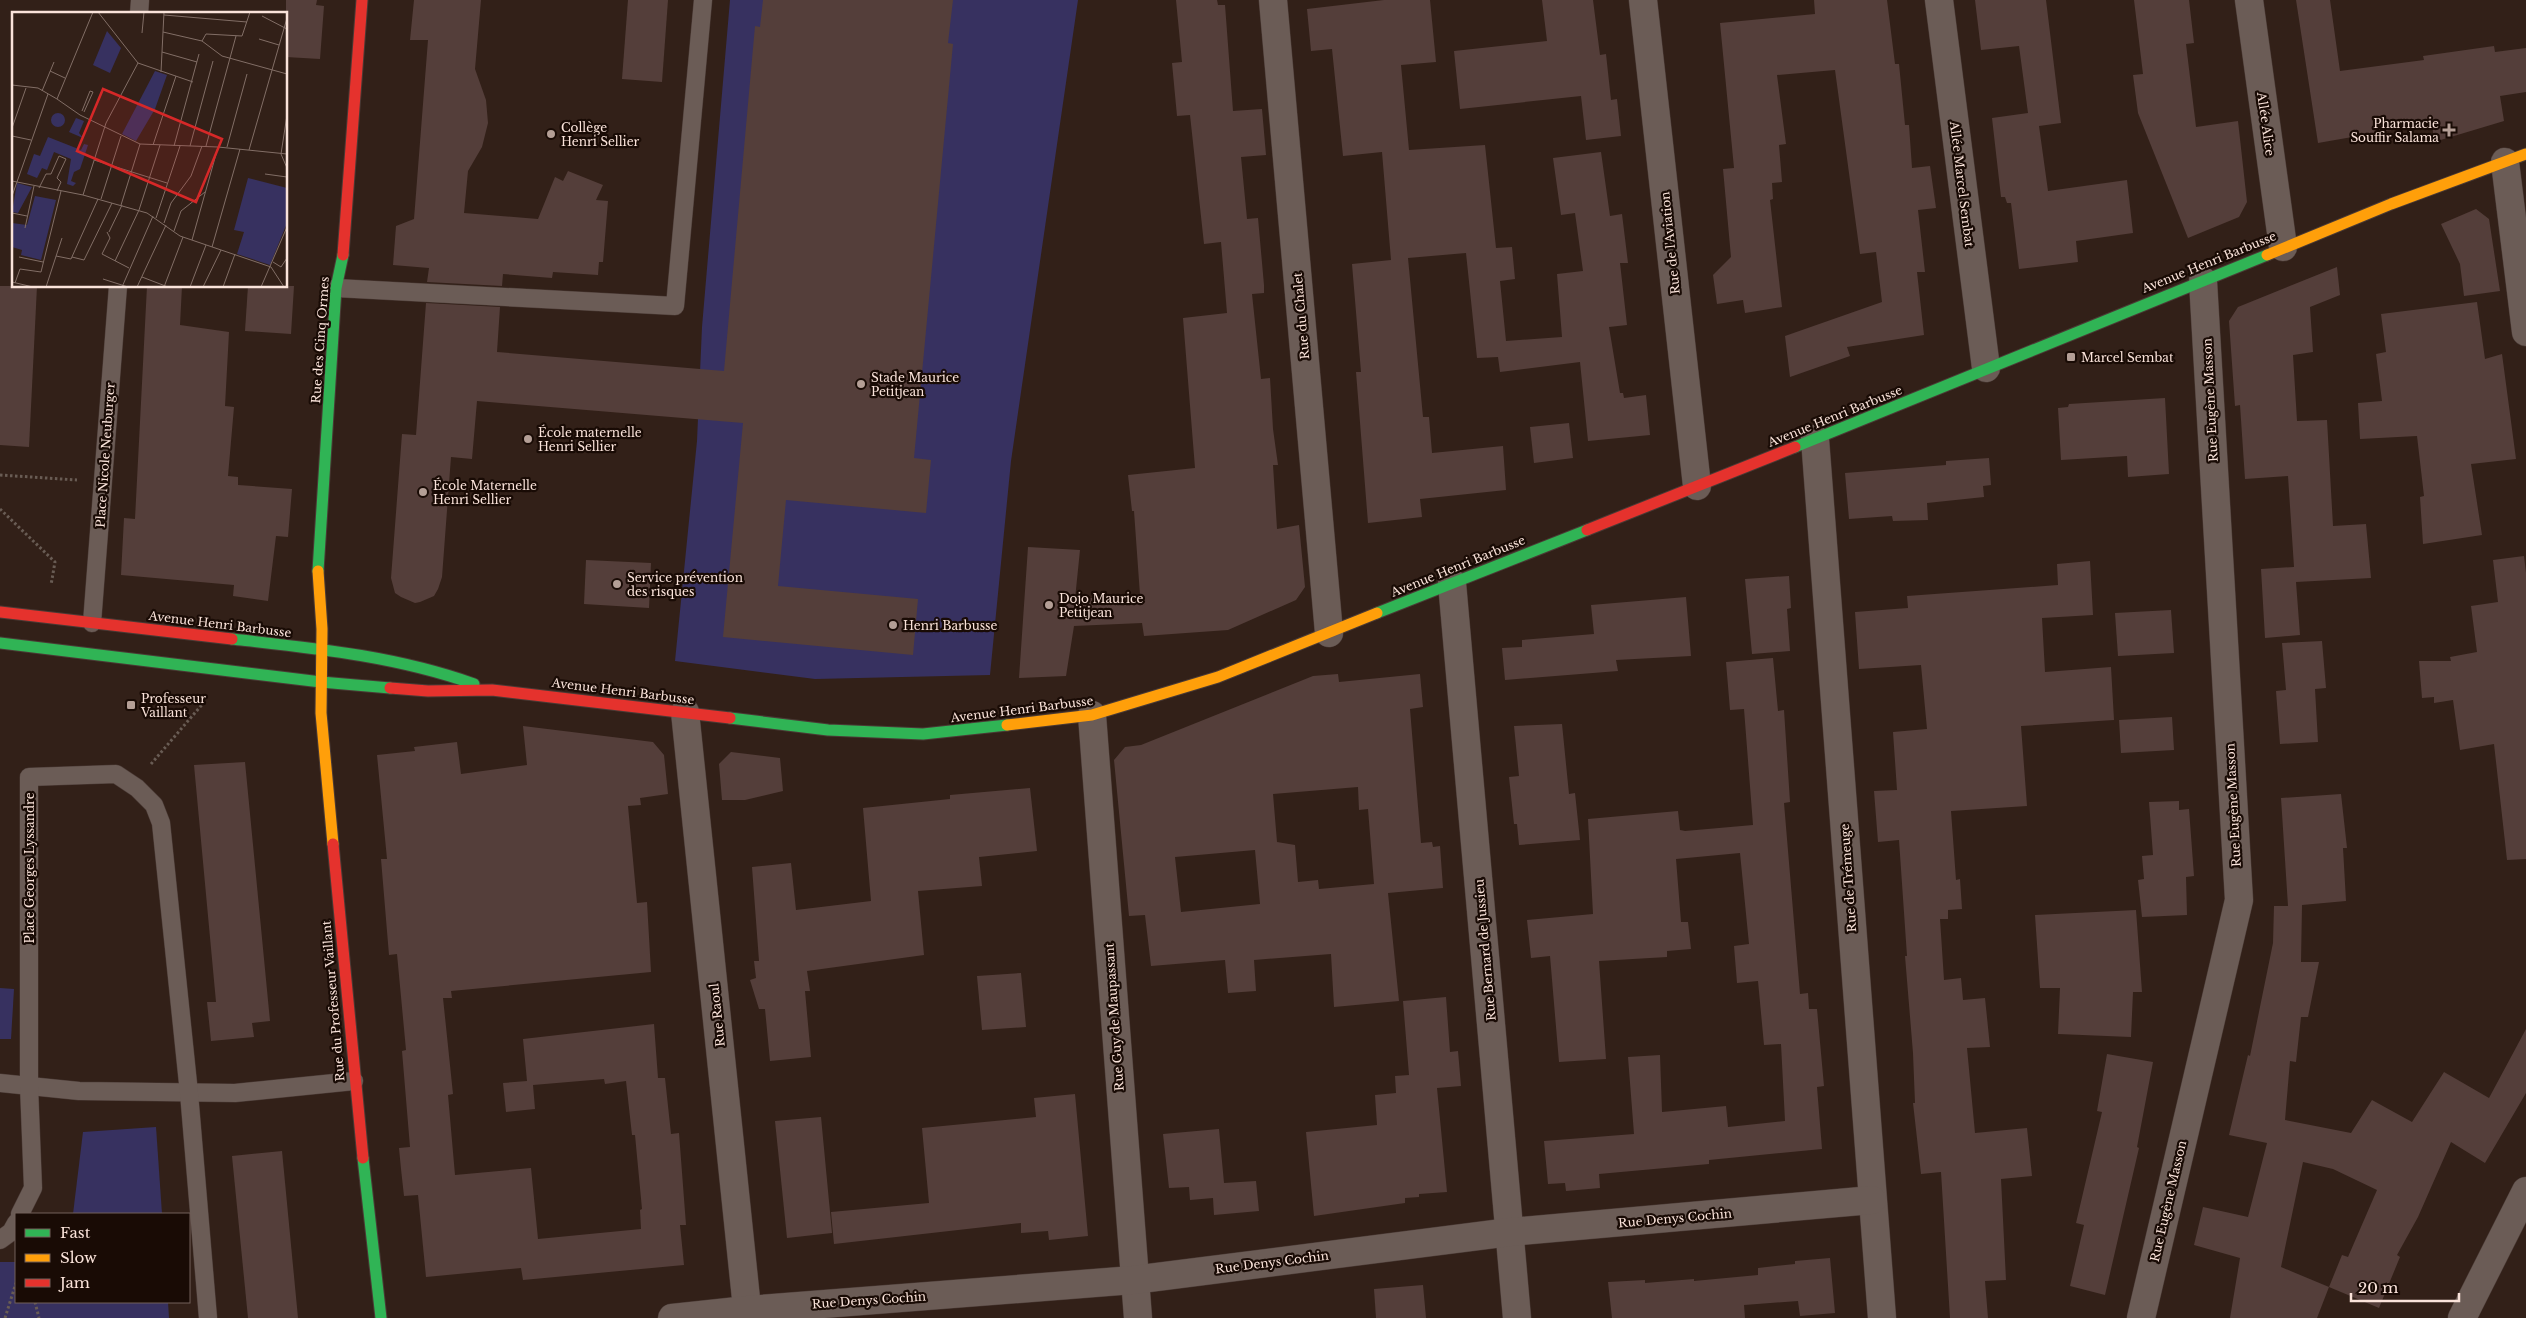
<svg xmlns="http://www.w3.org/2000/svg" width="2526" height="1318" font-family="'Libre Baskerville',serif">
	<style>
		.green { fill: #373160 }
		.building { fill: #543e3a; fill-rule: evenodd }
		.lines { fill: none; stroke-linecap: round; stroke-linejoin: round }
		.lane-casing { stroke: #4a3a35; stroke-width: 19 }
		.street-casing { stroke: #4a3a35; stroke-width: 29 }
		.fast-casing { stroke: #4a3a35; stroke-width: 13 }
		.slow-casing { stroke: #4a3a35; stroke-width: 13 }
		.jam-casing { stroke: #4a3a35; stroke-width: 13 }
		.path { stroke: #695c54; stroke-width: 3; stroke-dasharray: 2.5 2.5; stroke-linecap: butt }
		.lane { stroke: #6b5c56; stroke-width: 18 }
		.street { stroke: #6b5c56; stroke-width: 28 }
		.fast { stroke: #30b455; stroke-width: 11 }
		.slow { stroke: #ff9f0a; stroke-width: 11 }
		.jam { stroke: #e5322d; stroke-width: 11 }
		.poi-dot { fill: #b49f96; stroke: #190b05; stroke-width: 2 }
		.labels { text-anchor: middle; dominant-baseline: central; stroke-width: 4.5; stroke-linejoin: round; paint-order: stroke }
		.poi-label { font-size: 12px; fill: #fae3da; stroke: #190b05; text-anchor: start }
		.street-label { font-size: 12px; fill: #fae3da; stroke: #190b05 }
		.inset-road { fill: none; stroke: #826e66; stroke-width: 1 }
		.view { fill: #d62828; fill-opacity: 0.15; stroke: #d62828; stroke-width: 2.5 }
		.inset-edge { fill: none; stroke: #fae3da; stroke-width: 2.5 }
	</style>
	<rect width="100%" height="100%" fill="#322018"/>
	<!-- green -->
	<g class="green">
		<polygon points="730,0 1078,0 1011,461 990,675 815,679 675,661 697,441 702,327"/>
		<polygon points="0,988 14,989 11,1039 0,1039"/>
		<polygon points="156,1127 162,1214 73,1214 83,1132"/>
		<polygon points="0,1262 16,1262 16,1302 168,1302 169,1318 0,1318"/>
	</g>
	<!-- building -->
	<g class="building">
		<polygon points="286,0 317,0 316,5 324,6 320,59 286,57"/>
		<polygon points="414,0 481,0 475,69 486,100 488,123 482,147 468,171 464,213 538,219 555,177 563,181 568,171 603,185 596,200 608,201 603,262 599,262 598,275 553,272 552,278 503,274 502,286 427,282 429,268 393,265 396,226 414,219 428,40 410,40"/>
		<polygon points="628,0 668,0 662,82 622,79"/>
		<polygon points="763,0 953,0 948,43 953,44 914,458 931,460 926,513 786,500 778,586 918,599 913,655 723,637 743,423 477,401 472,459 451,457 442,577 438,589 434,596 420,602 415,603 401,597 395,593 391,578 402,434 416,435 426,303 500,307 497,352 724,371 755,26 760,27"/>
		<polygon points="1176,0 1217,0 1218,5 1225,5 1233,111 1262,109 1266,155 1241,157 1247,219 1258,218 1264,285 1264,293 1252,294 1261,379 1270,378 1273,429 1278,465 1273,465 1277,529 1299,525 1305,587 1296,600 1228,630 1144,636 1142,623 1074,626 1066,676 1019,678 1028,547 1080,550 1075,599 1140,595 1134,511 1132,511 1128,475 1195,468 1183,318 1227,313 1221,242 1204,244 1190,115 1177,116 1172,63 1182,62"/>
		<polygon points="1384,0 1430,0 1436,62 1401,65 1409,150 1485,145 1496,248 1512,247 1515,279 1500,281 1506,341 1562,337 1557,274 1583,271 1575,213 1561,215 1553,158 1601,152 1610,216 1622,214 1628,263 1620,263 1627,325 1609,327 1620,393 1623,393 1624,398 1646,395 1650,435 1588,441 1580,362 1500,372 1498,357 1477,358 1466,253 1408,258 1423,417 1429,417 1432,453 1503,446 1506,490 1420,499 1422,517 1368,523 1356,372 1361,372 1352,264 1391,260 1382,152 1343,156 1332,49 1311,51 1307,9"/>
		<polygon points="1542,0 1593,0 1600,55 1606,54 1611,100 1617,99 1621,136 1586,140 1581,96 1460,109 1454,51 1547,41"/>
		<polygon points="1814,0 1887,0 1895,64 1899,64 1905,125 1909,125 1912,168 1930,166 1936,208 1918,210 1925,272 1917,272 1924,335 1847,347 1850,356 1790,377 1785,336 1882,302 1876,252 1860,254 1835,70 1777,75 1786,144 1779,145 1782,182 1772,183 1773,199 1770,200 1782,307 1745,313 1743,300 1717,304 1713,275 1731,257 1723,169 1734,168 1720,23 1815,14"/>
		<polygon points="1975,0 2046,0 2061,123 2039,126 2048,191 2127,180 2133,233 2076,241 2078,262 2019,269 2011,203 2007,203 2005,197 2001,197 1992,118 2028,113 2019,46 1981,50"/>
		<polygon points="2134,0 2189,0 2194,43 2186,44 2196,127 2238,121 2247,202 2239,217 2188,238 2138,113 2133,75 2143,74"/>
		<polygon points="2296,0 2330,0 2340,71 2424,60 2423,56 2494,46 2495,52 2526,48 2526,92 2500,96 2504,121 2434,142 2432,123 2318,143"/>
		<polygon points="2476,209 2489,219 2500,291 2464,296 2460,264 2441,224"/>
		<polygon points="2337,267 2340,295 2310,307 2313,352 2293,355 2297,421 2327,420 2333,526 2366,524 2371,578 2296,582 2300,635 2265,638 2261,569 2294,567 2288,476 2245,479 2240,405 2235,406 2229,321 2238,307"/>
		<polygon points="0,286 37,286 29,447 0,445"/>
		<polygon points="147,286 182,286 180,325 229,332 225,406 234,407 228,476 238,477 238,485 292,489 288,537 276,536 268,601 233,596 234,585 121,575 124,518 135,519"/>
		<polygon points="248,286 294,286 291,334 245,331"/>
		<polygon points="2477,302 2485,359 2502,354 2516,459 2471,464 2482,535 2423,544 2420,497 2424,496 2417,436 2360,439 2358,403 2382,401 2376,354 2386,352 2381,314"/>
		<polygon points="2165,398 2169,474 2128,477 2127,456 2061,460 2058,408 2068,407 2069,404"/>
		<polygon points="1569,423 1573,458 1534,463 1530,427"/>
		<polygon points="1989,458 1991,485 1983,486 1984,497 1927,503 1928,520 1893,521 1892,516 1849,519 1845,473 1946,465 1946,461"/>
		<polygon points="2524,556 2526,573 2526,859 2507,860 2494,744 2460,750 2453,700 2434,703 2434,697 2422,698 2419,661 2451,661 2450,657 2477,652 2471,606 2498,602 2493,560"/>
		<polygon points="586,560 651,563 649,608 584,604"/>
		<polygon points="2090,561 2093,615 2042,618 2045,672 2111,667 2114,720 2021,726 2027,806 1951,811 1956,880 1960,879 1962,909 1948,910 1948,919 1940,919 1944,980 1961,978 1963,1000 1985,998 1990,1047 1967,1048 1975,1133 2027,1128 2032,1176 2001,1179 2006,1280 1985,1281 1988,1318 1950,1318 1941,1172 1921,1174 1913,1103 1915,1103 1913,1053 1905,956 1907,956 1899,840 1878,842 1874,791 1897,790 1893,732 1927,729 1921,665 1859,669 1855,612 1908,608 1907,596 2058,585 2057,564"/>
		<polygon points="1789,576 1791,608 1787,609 1790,651 1752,654 1745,579"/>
		<polygon points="1686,597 1691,656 1616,660 1618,671 1505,680 1502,648 1522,647 1522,640 1594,634 1591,605"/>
		<polygon points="2171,610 2174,653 2118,656 2115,613"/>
		<polygon points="2322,641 2326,688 2315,689 2318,742 2280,744 2276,691 2286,690 2282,643"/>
		<polygon points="1773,658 1778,711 1784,710 1790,802 1784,803 1800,994 1808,993 1809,1009 1817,1009 1824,1086 1817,1087 1822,1149 1709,1160 1709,1164 1599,1174 1600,1188 1566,1191 1565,1183 1548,1184 1544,1141 1634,1134 1628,1057 1660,1055 1662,1112 1726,1106 1728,1127 1785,1121 1781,1044 1764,1045 1758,981 1737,983 1734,946 1749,944 1740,853 1676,859 1681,922 1688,922 1691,949 1667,951 1667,957 1599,961 1606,1059 1559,1062 1550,956 1531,958 1527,920 1593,914 1588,819 1678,811 1680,830 1685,831 1753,825 1744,709 1730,710 1726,662"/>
		<path d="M 1338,674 L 1339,682 L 1420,674 L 1423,707 L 1410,709 L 1421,843 L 1432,842 L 1433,847 L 1440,846 L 1443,888 L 1388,893 L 1399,1001 L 1334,1007 L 1331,954 L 1254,960 L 1256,991 L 1228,993 L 1225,960 L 1151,966 L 1145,915 L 1129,916 L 1114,760 L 1125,747 L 1141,745 L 1313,676 ZM 1358,787 L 1359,810 L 1368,809 L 1374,884 L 1319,889 L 1318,880 L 1298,882 L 1295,845 L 1277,842 L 1273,794 ZM 1255,850 L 1260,904 L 1181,912 L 1175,857 Z"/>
		<polygon points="2172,717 2174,750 2121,753 2119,720"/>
		<polygon points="1562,724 1569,794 1575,793 1580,840 1519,845 1517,824 1514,824 1509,777 1519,776 1514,726"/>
		<polygon points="523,726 653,742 664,755 668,794 640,798 641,805 628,806 637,903 647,902 651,972 451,991 452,998 443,998 453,1094 448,1095 455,1175 531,1168 538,1239 641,1229 640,1210 642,1209 635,1135 632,1135 626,1081 605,1084 604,1079 533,1085 535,1109 506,1112 503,1083 527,1081 523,1039 654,1024 658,1078 665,1078 671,1134 679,1133 686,1225 680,1225 684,1265 523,1280 521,1268 426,1277 418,1195 404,1196 401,1169 399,1148 410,1147 402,1051 406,1050 397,954 389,955 381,859 387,859 377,755 415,751 414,747 457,742 461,774 527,765"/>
		<polygon points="731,752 780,758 783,791 745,800 722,800 719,764"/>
		<polygon points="245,762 270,1021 252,1023 254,1037 211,1041 207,1002 216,1002 194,765"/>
		<polygon points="1030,788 1037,851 979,857 982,886 918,891 924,955 807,971 810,991 805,991 811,1057 770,1061 765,1009 759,1009 750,980 756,978 754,961 759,961 752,867 791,863 796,910 871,901 863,808 950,799 950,795"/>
		<polygon points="2341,794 2347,848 2343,848 2346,901 2302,905 2301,962 2319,962 2308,1017 2301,1017 2296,1062 2290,1061 2285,1120 2351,1133 2372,1100 2412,1122 2444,1072 2489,1098 2526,1029 2526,1093 2485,1163 2451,1142 2418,1217 2397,1255 2400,1257 2379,1308 2329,1287 2342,1255 2348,1257 2377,1190 2333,1169 2303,1162 2281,1267 2329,1287 2317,1318 2230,1318 2240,1258 2194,1245 2203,1207 2248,1217 2267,1143 2229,1135 2248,1055 2250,1056 2273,943 2274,906 2288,906 2281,798"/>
		<polygon points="2179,801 2179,810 2189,809 2194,876 2186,877 2187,915 2142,917 2138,880 2144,879 2142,856 2153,855 2149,802"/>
		<polygon points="2136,910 2142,992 2133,992 2131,1037 2058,1034 2060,988 2040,988 2035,915"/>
		<polygon points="1021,973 1026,1027 982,1030 977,976"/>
		<polygon points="1446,997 1450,1052 1458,1051 1461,1086 1437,1088 1447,1192 1419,1194 1419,1197 1405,1198 1405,1203 1314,1216 1306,1132 1377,1125 1375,1095 1396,1093 1395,1076 1409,1075 1403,1001"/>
		<polygon points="2107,1054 2153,1062 2137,1147 2139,1148 2105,1295 2070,1286 2084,1225 2076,1223 2102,1112 2097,1111"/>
		<polygon points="1075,1094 1088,1236 1049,1240 1048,1231 1021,1233 1021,1223 834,1244 831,1212 929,1203 922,1128 1036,1117 1034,1098"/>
		<polygon points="821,1117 832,1233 787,1238 775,1121"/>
		<polygon points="1219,1129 1224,1183 1256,1181 1259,1211 1214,1215 1213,1198 1190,1200 1189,1187 1169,1188 1163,1134"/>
		<polygon points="282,1151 298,1318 248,1318 232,1156"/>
		<polygon points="1830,1258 1835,1313 1800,1316 1798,1301 1744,1305 1745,1318 1612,1318 1608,1282 1645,1280 1645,1283 1694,1279 1694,1281 1758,1275 1758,1268 1795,1264 1795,1261"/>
		<polygon points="1423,1285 1426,1318 1376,1318 1374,1289"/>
	</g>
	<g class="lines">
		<!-- lane casing -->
		<g class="lane-casing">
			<g id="lane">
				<polyline points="139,14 140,0"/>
				<polyline points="336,288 675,306 703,0"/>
				<polyline points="92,623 118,286"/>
				<polyline points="0,1083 79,1091 235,1093 354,1081"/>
				<polyline points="20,1214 33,1188 29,1086 29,777 116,774 137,788 154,805 161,823 189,1093 208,1318"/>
				<polyline points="0,1240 11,1232 16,1223"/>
			</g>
		</g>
		<!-- street casing -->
		<g class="street-casing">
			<g id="street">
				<polyline points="1273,0 1329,633"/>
				<polyline points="1643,0 1697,486"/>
				<polyline points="1939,0 1986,368"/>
				<polyline points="2249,0 2283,247"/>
				<polyline points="2505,162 2526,332"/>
				<polyline points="1815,439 1882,1318"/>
				<polyline points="1452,583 1517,1318"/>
				<polyline points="685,712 748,1318"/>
				<polyline points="1092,715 1138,1318"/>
				<polyline points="672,1318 747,1310 1133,1280 1510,1232 1872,1200"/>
				<polyline points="2141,1318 2239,900 2203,281"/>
				<polyline points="2462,1318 2526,1191"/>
			</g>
		</g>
		<!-- fast casing -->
		<g class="fast-casing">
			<g id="fast">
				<polyline points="1795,447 2267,255"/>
				<polyline points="318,571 336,288 343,255"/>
				<polyline points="1377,613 1587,530"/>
				<path d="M 232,639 C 313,648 396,656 474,684"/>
				<polyline points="0,643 321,682 390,688"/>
				<polyline points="730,718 828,730 923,734 1007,725"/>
				<polyline points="363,1158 381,1318"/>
			</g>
		</g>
		<!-- slow casing -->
		<g class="slow-casing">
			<g id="slow">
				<polyline points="2267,255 2391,204 2526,154"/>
				<polyline points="318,571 322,629 321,713 333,844"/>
				<polyline points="1007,725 1092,715 1218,677 1377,613"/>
			</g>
		</g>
		<!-- jam casing -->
		<g class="jam-casing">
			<g id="jam">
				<polyline points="343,255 362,0"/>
				<polyline points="1587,530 1795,447"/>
				<polyline points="0,612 232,639"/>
				<polyline points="390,688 428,691 492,690 730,718"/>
				<polyline points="333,844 363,1158"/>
			</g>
		</g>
		<!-- path -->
		<g class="path">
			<polyline points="0,475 77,480"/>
			<polyline points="0,509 55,562 51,585"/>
			<polyline points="151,764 206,700"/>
			<polyline points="35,1302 39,1318"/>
			<polyline points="5,1318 16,1283"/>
		</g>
		<!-- lane -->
		<use href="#lane" class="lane"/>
		<!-- street -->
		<use href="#street" class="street"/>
		<!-- fast -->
		<use href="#fast" class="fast"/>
		<!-- slow -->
		<use href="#slow" class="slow"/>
		<!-- jam -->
		<use href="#jam" class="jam"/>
	</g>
	<!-- markers -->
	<g class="poi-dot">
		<path d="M2446.5 122.5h5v5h5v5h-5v5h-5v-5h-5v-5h5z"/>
		<circle cx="551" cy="134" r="5"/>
		<rect x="2066" y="352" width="10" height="10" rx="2.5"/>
		<circle cx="861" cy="384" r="5"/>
		<circle cx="528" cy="439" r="5"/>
		<circle cx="423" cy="492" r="5"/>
		<circle cx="617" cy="584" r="5"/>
		<circle cx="1049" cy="605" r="5"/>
		<circle cx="893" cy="625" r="5"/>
		<rect x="126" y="700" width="10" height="10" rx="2.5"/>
	</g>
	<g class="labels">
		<!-- poi labels -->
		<g class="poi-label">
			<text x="2439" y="123" text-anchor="end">Pharmacie<tspan x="2439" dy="14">Souffir Salama</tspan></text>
			<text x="561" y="127">Collège<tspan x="561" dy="14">Henri Sellier</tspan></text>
			<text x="2081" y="357">Marcel Sembat</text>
			<text x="871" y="377">Stade Maurice<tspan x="871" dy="14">Petitjean</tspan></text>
			<text x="538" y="432">École maternelle<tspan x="538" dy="14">Henri Sellier</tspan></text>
			<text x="433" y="485">École Maternelle<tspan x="433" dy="14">Henri Sellier</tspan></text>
			<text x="627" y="577">Service prévention<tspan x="627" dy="14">des risques</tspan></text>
			<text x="1059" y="598">Dojo Maurice<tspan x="1059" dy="14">Petitjean</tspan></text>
			<text x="903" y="625">Henri Barbusse</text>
			<text x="141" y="698">Professeur<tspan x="141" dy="14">Vaillant</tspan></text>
		</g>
		<!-- street labels -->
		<g class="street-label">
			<text transform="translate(2266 124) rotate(82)">Allée Alice</text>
			<text transform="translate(1962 184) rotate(83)">Allée Marcel Sembat</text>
			<text transform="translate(1670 243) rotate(-96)">Rue de l'Aviation</text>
			<text transform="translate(2209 262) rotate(-22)">Avenue Henri Barbusse</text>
			<text transform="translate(1301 316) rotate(-95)">Rue du Chalet</text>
			<text transform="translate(320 340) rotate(-86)">Rue des Cinq Ormes</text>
			<text transform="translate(2210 400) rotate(-93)">Rue Eugène Masson</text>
			<text transform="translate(1835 416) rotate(-22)">Avenue Henri Barbusse</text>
			<text transform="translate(105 455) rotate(-86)">Place Nicole Neuburger</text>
			<text transform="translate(1458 566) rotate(-22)">Avenue Henri Barbusse</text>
			<text transform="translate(220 624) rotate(7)">Avenue Henri Barbusse</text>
			<text transform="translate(623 691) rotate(7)">Avenue Henri Barbusse</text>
			<text transform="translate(1022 709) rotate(-7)">Avenue Henri Barbusse</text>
			<text transform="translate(2233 805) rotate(-93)">Rue Eugène Masson</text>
			<text transform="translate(29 868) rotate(-90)">Place Georges Lyssandre</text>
			<text transform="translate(1848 878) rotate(-94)">Rue de Trémeuge</text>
			<text transform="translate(1485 950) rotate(-95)">Rue Bernard de Jussieu</text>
			<text transform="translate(333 1001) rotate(-95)">Rue du Professeur Vaillant</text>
			<text transform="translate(717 1015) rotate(-96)">Rue Raoul</text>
			<text transform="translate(1114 1017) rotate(-94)">Rue Guy de Maupassant</text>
			<text transform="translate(2168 1201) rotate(-77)">Rue Eugène Masson</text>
			<text transform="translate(1675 1218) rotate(-5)">Rue Denys Cochin</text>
			<text transform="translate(1272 1262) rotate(-7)">Rue Denys Cochin</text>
			<text transform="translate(869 1300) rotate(-4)">Rue Denys Cochin</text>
		</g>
	</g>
	<!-- overview -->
	<g transform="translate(12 12)">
		<rect width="275" height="275" fill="#322018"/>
		<path d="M 95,19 L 109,36 L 98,61 L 81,53 ZM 143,59 L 155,63 L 143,97 L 124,129 L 110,122 ZM39 108a7 7 0 1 1 14 0a7 7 0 1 1-14 0ZM 64,106 L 72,109 L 67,121 L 71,126 L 57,120 ZM 36,125 L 69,138 L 72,132 L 76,133 L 68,157 L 62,160 L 59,169 L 64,171 L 61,174 L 55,172 L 59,147 L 42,140 L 35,158 L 30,156 L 25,166 L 15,162 L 22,142 L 28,144 ZM 236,166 L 275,176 L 275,211 L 258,253 L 225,242 L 232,220 L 222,218 ZM 5,171 L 20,175 L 6,201 L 0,200 ZM 23,184 L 44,188 L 29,248 L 9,243 L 10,238 L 0,235 L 0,211 L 15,213 Z" fill="#373160"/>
		<path class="inset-road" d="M 86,0 L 126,51M 152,3 L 235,10M 250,4 L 275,17M 151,20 L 190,29 L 210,44 L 275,62M 130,21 L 132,0M 247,27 L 267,33M 190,29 L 194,22 L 230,24 L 238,0M 150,40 L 185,50M 126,51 L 181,70M 38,59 L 53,66M 149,60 L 152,0M 0,73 L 26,76 L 45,87M 30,79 L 42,50M 45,87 L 68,103 L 128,132 L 206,135 L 275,142M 45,87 L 81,0M 70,99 L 78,79 L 81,80 L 72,100M 275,103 L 269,142 L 275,156M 0,116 L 14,76M 0,124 L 19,128M 141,133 L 164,64M 162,134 L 187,42M 178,134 L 201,49M 194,134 L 224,24M 215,135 L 235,62M 237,138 L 275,6M 82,148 L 155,171M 253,162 L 275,165M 45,166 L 49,170 L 45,179M 0,169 L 71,183 L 135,201 L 168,224 L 259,255M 27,176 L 34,162 L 39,162 L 47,144 L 54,147 L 45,166M 71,183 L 94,111 L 126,51M 0,184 L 36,82M 89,187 L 109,124M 109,193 L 128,132M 127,198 L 148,133M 0,201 L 15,204M 144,206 L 168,134M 152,211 L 159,191 L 179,164 L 190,134M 13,216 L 22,174M 162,219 L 169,199 L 193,180M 95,220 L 98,226 L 90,242 L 117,256M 97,220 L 110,193M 180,228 L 206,135M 200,235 L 228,137M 44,244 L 59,247 L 86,187M 7,245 L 31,250M 60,245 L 72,248 L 100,191M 103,249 L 127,198M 261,250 L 269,255 L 275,246M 259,255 L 272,275M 130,265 L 156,275M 91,267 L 116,275M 0,270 L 21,275M 3,271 L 8,257 L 29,260 L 49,179M 34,275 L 50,226M 110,275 L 141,204M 125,275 L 154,213M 152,275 L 171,225M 178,275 L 194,233M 191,275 L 209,238M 211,275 L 223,242M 249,275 L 275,215"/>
		<path class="view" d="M 91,77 L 210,127 L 184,190 L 65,139 Z"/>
		<rect width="275" height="275" class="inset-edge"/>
	</g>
	<!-- legend -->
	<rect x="15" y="1213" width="175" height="90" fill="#190b05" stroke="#73615a"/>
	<rect x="25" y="1229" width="25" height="8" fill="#30b455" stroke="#73615a"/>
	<text x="60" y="1238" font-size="15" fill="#fae3da">Fast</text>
	<rect x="25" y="1254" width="25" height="8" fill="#ff9f0a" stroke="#73615a"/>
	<text x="60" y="1263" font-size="15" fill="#fae3da">Slow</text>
	<rect x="25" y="1279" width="25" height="8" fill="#e5322d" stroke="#73615a"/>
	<text x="60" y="1288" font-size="15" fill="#fae3da">Jam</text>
	<!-- scale -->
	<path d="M2351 1293v8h108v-8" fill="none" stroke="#fae3da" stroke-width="2.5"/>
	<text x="2358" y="1293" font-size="15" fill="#fae3da" stroke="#190b05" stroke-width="4" paint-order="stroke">20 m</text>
</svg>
